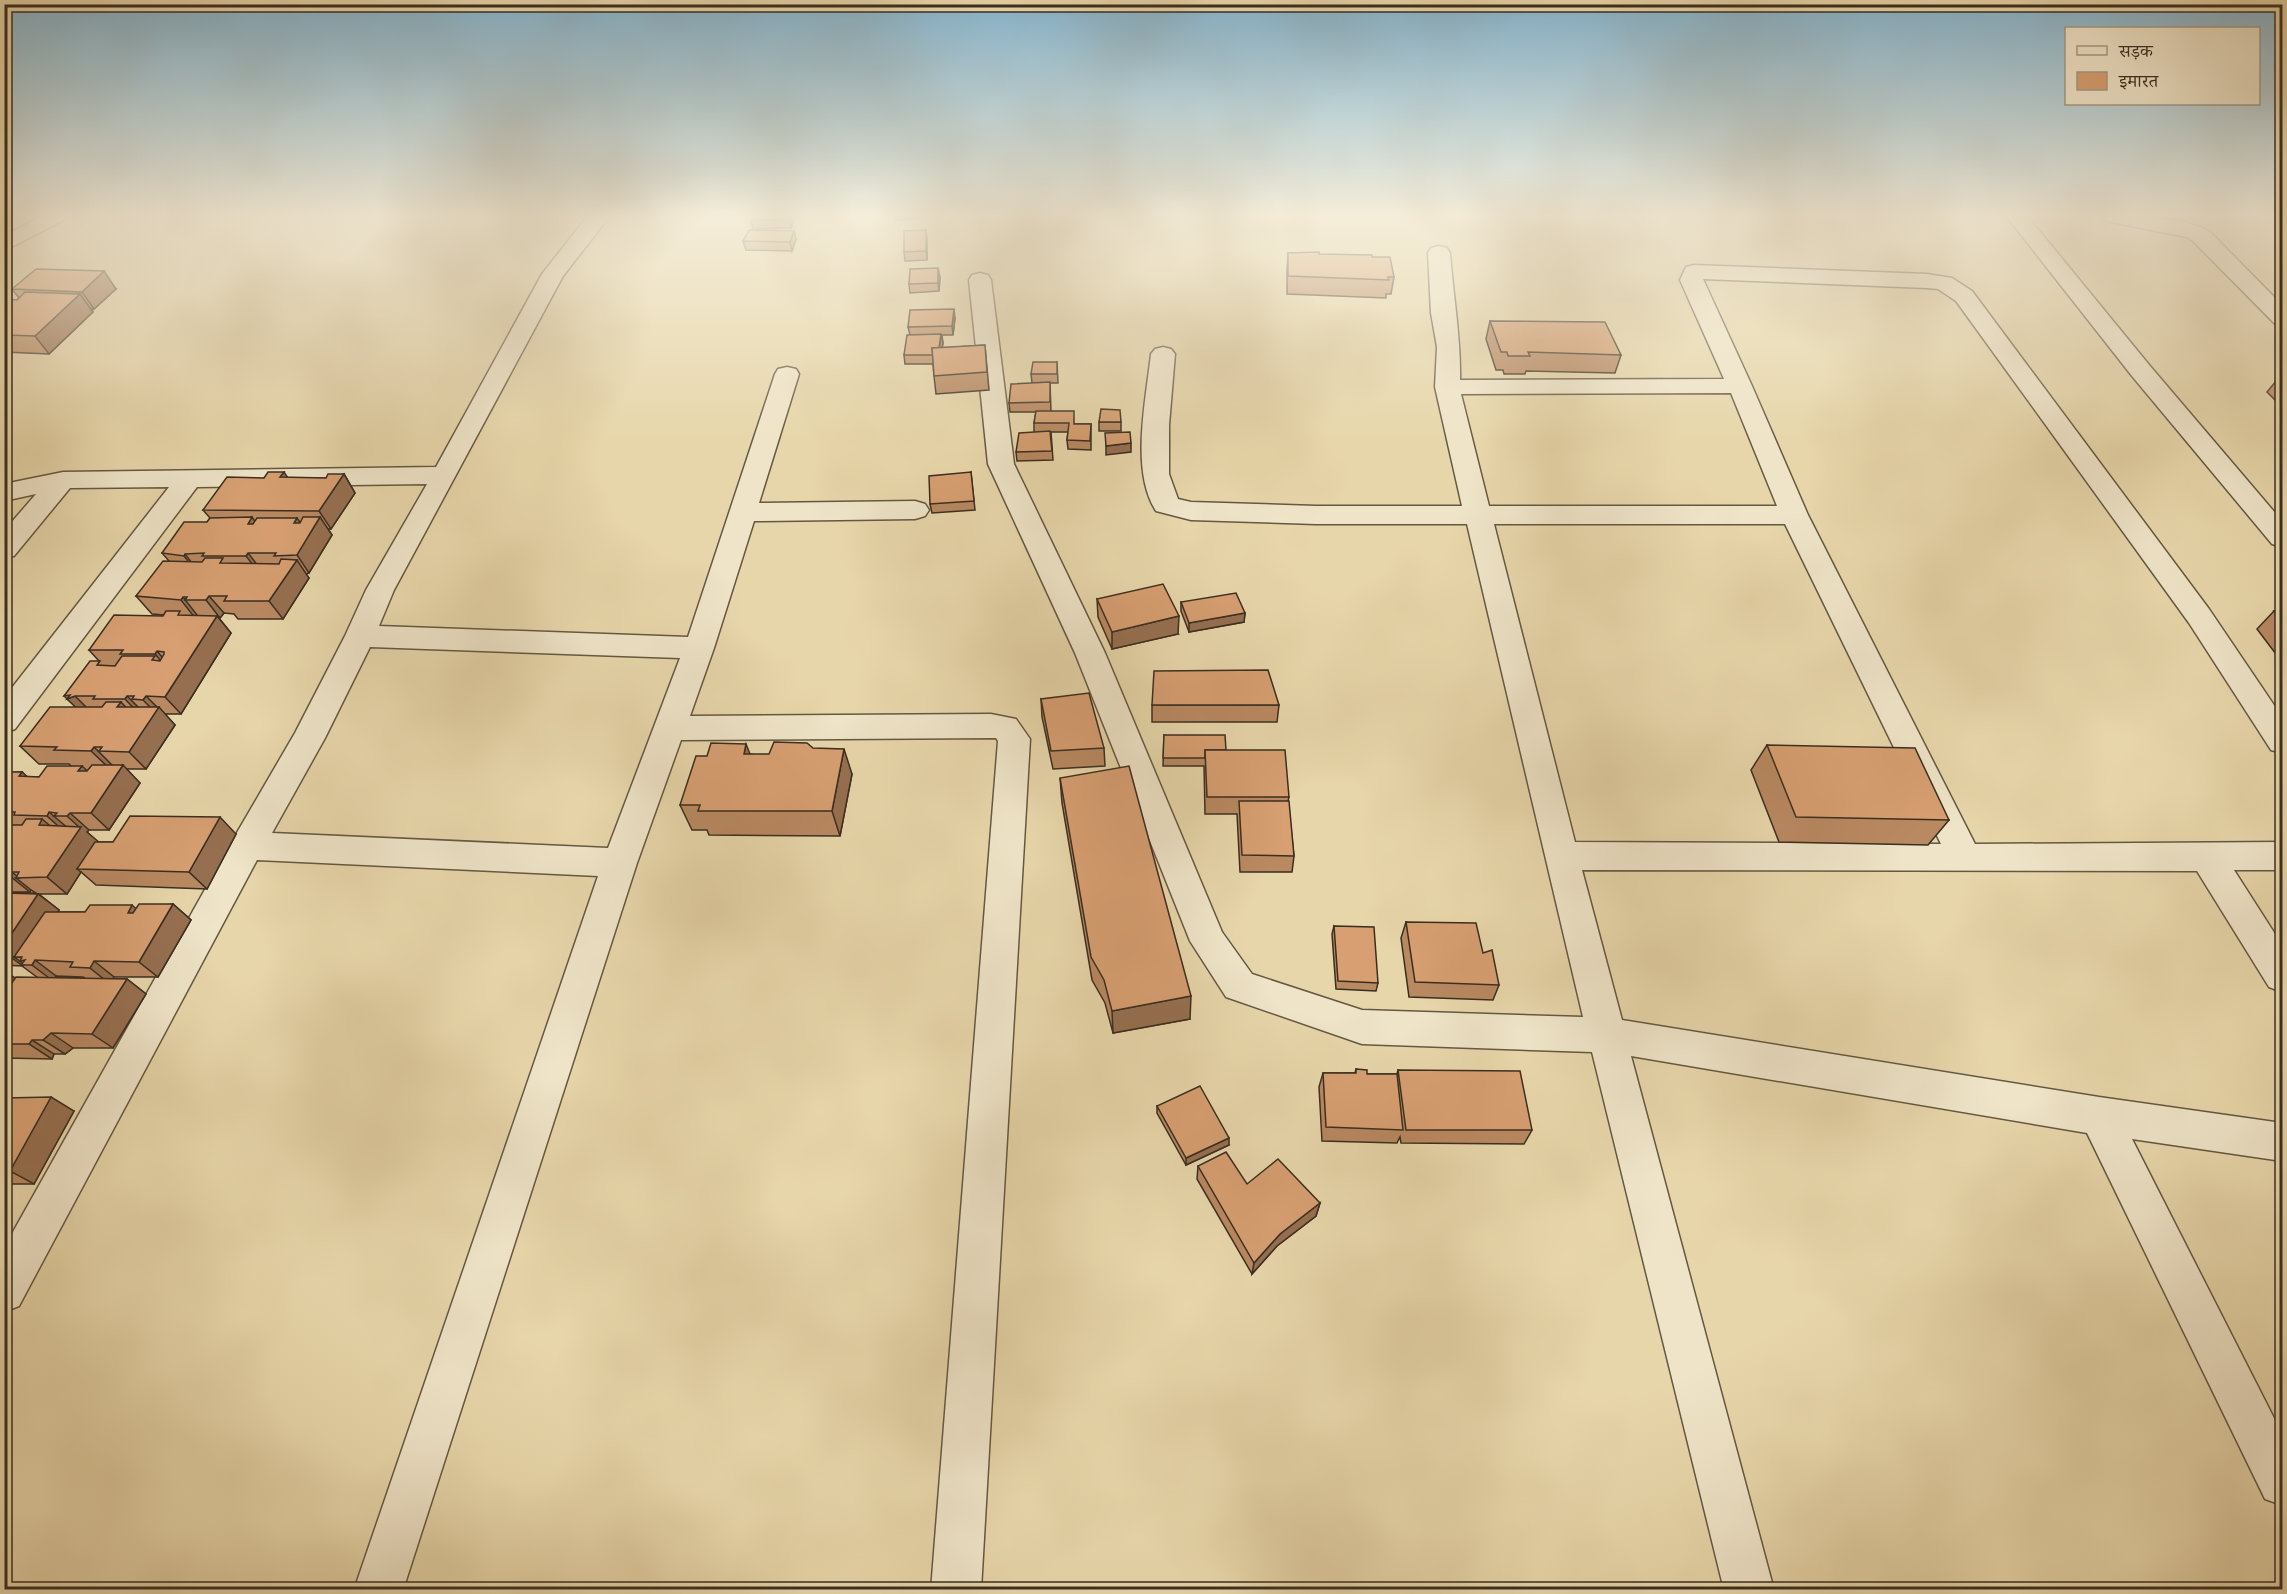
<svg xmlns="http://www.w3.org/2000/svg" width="2287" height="1594" font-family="'IM FELL Great Primer','Noto Serif Devanagari',serif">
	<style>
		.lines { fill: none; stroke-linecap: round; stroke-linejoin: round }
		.minor-casing { stroke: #655842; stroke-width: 3 }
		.minor { fill: #efe4c8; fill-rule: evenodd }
		.wall { fill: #b98962; stroke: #3a2e20; stroke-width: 1.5; fill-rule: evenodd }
		.shaded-wall { fill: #966f50; stroke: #3a2e20; stroke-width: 1.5 }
		.building { fill: #d79f72; stroke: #3a2e20; stroke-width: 1.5 }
	</style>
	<rect width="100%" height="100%" fill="#e7d6aa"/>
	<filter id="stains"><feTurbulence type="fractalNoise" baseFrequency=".00333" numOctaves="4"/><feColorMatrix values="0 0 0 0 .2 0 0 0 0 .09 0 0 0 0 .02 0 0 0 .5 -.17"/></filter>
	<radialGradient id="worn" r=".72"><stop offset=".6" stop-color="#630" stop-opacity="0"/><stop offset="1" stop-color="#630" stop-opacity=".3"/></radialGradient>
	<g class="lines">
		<!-- minor casing -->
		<g class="minor-casing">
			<g id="minor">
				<polygon points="40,217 66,217 62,221 4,251 4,236"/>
				<path d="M 587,217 L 609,217 L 563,276 L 394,590 L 379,626 L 688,637 L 775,374 L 778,369 L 787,367 L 796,369 L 799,374 L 759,503 L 915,501 L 925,504 L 929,510 L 925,516 L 915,519 L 754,521 L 714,648 L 690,716 L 991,714 L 1016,719 L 1030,739 L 981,1590 L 931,1590 L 998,741 L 996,738 L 681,740 L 637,863 L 403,1590 L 354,1590 L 598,876 L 257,860 L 19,1306 L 4,1312 L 4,1248 L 235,836 L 295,733 L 345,636 L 366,590 L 427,484 L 197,487 L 15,729 L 4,733 L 4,698 L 169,487 L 70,488 L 14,556 L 4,558 L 4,531 L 36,494 L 4,501 L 4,484 L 63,472 L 436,467 L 542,274 ZM 370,647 L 680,658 L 608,848 L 272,833 L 325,738 Z"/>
				<polygon points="2007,217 2028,217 2150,366 2282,521 2282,547 2272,544 2132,376"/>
				<path d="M 2102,217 C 2136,215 2178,216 2209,231 L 2282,305 L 2282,325 L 2274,323 L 2193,241 L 2187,237 L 2106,221 Z"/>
				<path d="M 1439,246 L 1447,248 L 1450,253 C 1453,295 1461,337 1460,380 L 1724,379 L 1680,280 L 1686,267 L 1694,265 L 1927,274 L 1952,278 L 1972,291 L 2209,609 L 2282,717 L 2282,753 L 2271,750 L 2189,623 L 1956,301 L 1938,289 L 1927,288 L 1703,279 L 1752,386 L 1808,515 L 1975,844 L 2282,842 L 2282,870 L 2234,870 L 2282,945 L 2282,992 L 2269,987 L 2197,871 L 1582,870 L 1622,1020 L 2099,1097 L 2282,1123 L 2282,1161 L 2132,1139 L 2282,1434 L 2282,1505 L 2265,1499 L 2087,1133 L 1631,1056 L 1774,1590 L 1724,1590 L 1592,1052 L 1362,1044 L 1226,997 L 1190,941 L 1075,653 L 988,464 L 969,280 L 972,275 L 980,273 L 988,275 L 991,280 L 1014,464 L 1105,653 L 1222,932 L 1252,974 L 1362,1010 L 1583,1017 L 1467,524 L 1316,524 L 1191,520 L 1156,511 C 1130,471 1146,400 1151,354 L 1155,349 L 1163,347 L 1171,349 L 1175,354 L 1169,425 L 1169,474 L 1178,499 L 1191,502 L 1316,506 L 1462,506 L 1435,387 L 1437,347 L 1431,313 L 1428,253 L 1431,248 ZM 1731,393 L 1777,506 L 1489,506 L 1461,394 ZM 1494,524 L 1785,524 L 1941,844 L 1575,842 Z"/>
			</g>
		</g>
		<!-- minor -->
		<use href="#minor" class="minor"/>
	</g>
	<!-- wall -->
	<g class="wall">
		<polygon points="752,217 794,217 794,219 791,228 753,229 751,220"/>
		<polygon points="926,230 927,239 927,260 905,261 904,252"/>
		<polygon points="796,239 792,251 746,250 743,241"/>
		<polygon points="1288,253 1372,257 1394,277 1391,294 1386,294 1386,298 1287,294 1287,271"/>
		<polygon points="940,277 939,291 910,293 909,284"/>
		<polygon points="12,289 116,289 94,309 91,309 93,312 49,354 4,352 4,299 17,300 19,298"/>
		<polygon points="955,318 953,335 942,335 943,343 942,348 985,345 989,390 936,394 934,376 933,364 905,364 904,355 910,335 908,327"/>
		<polygon points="1490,321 1621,355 1615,373 1526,371 1525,374 1504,374 1503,370 1496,370 1486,339"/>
		<polygon points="1057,362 1058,383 1050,383 1051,411 1075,424 1091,424 1091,450 1068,449 1067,440 1068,432 1051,432 1053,460 1017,461 1016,452 1034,432 1034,423 1036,412 1010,412 1009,403 1032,383 1031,374"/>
		<polygon points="2282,374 2283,374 2283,408 2267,392"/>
		<rect x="1099" y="422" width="22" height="9"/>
		<polygon points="971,472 975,510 932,513 930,504"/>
		<path d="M 344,474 L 355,493 L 331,529 L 328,529 L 332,535 L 309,573 L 306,574 L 309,578 L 283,619 L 238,619 L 234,614 L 224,613 L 220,618 L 219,618 L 231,633 L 181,714 L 165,714 L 175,725 L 146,769 L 126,769 L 140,783 L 109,830 L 89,830 L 87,832 L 98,842 L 113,842 L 236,834 L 207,889 L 96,885 L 81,872 L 67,894 L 39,894 L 59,910 L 57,912 L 85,912 L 136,909 L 173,904 L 191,920 L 158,977 L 114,977 L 113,979 L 127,979 L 146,994 L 113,1048 L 73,1048 L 65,1054 L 54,1054 L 52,1059 L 4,1058 L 4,971 L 15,978 L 38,978 L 22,966 L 4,965 L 4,893 L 36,893 L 31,890 L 30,892 L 4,892 L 4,773 L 22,772 L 27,777 L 39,777 L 71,766 L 69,764 L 39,764 L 20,746 L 76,707 L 64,696 L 99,661 L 89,650 L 163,616 L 163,615 L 152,614 L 136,596 L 169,561 L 162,553 L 207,522 L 210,518 L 203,510 L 264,478 L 326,478 ZM 56,976 L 83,977 L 85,978 L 55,978 Z"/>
		<polygon points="1097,599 1178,634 1112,649 1098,617"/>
		<polygon points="1181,602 1245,613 1244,622 1189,632 1181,611"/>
		<polygon points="2274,611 2283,611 2283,659 2279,658 2257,629"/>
		<polygon points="1041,699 1104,748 1105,766 1053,769 1042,717"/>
		<polygon points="1152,705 1279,705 1277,722 1152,722"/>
		<polygon points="1164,735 1226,750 1289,797 1288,801 1294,856 1292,872 1240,872 1237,814 1205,814 1204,766 1163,766"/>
		<polygon points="1767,745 1949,820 1928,845 1779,842 1751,770"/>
		<polygon points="750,754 852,774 840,836 709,835 707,830 692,830 680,805"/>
		<polygon points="1060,778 1190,1019 1113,1033 1105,1003 1092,980 1062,803"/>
		<polygon points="1406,922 1483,953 1499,985 1493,1000 1409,997 1401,938"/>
		<polygon points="1334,926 1378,983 1376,991 1336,989 1332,934"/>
		<polygon points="1356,1069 1367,1074 1397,1074 1398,1070 1532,1130 1524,1144 1401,1143 1400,1137 1397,1143 1322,1141 1319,1087 1323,1073 1355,1073"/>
		<polygon points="4,1098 74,1111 34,1184 4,1184"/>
		<polygon points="1157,1106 1229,1145 1186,1165 1157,1113"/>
		<polygon points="1198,1166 1247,1184 1320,1203 1316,1216 1277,1246 1252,1274 1197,1179"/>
	</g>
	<!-- shaded-wall -->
	<g class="shaded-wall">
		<polygon points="790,217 794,217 794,219 791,228 789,220"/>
		<polygon points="895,217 917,217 917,218 896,221"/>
		<polygon points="926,230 927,239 927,260 926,251"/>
		<polygon points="794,231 796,239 792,251 790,242"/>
		<polygon points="938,268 940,277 939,291 938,283"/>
		<polygon points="104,271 116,289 94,309 82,292"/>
		<polygon points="80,294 93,312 49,354 35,336"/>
		<polygon points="954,309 955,318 953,335 952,326"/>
		<polygon points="941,334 943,343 939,364 938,355"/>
		<polygon points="1131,443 1131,452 1106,455 1106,446"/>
		<polygon points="284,472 296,490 280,477"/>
		<polygon points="344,474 355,493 331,529 319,511"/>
		<polygon points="252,517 264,535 248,524"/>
		<polygon points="320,517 332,535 309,573 297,555 294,523 297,518 309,535"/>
		<polygon points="248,553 262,571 260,574 246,556"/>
		<polygon points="185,554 199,572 198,574 184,556"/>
		<polygon points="297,560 309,578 283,619 269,601"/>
		<polygon points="209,596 224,613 220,618 206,600"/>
		<polygon points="183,597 197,615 195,618 181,600"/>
		<polygon points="1245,613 1244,622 1189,632 1189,623"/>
		<polygon points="217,616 231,633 181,714 165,697"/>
		<polygon points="1179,616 1178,634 1112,649 1112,632"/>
		<polygon points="157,651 172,669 170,672 155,654"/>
		<polygon points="75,696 92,713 85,716 67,699"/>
		<polygon points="127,696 144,713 142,717 125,699"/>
		<polygon points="146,696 158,708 159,707 175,725 146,769 129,752 155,712 143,700"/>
		<polygon points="121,702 137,719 117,707"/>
		<polygon points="746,744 756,769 744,754"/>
		<polygon points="94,747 112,765 109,768 91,751"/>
		<polygon points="844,749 852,774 840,836 832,811"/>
		<polygon points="123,765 140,783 109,830 91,813"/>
		<polygon points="82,766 100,783 78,771"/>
		<polygon points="22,772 41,789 19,776"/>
		<polygon points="49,812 69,829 66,833 47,816"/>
		<polygon points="70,813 89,830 87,832 100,843 77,869 81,872 67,894 47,877 80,828 67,816"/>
		<polygon points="220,817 236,834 207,889 189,872"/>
		<polygon points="42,819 62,836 39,825"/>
		<polygon points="12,872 19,878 16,878 31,890 30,892 10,876"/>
		<polygon points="38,894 59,910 26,960 22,957 14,957 24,964 23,966 4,952 4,945"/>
		<polygon points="173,904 191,920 158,977 139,962"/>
		<polygon points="132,905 151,922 128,913"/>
		<polygon points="35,960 56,976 53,981 32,965"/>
		<polygon points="94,961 114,977 110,984 90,968"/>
		<polygon points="4,971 16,979 4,996"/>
		<polygon points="127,979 146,994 113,1048 92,1034"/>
		<polygon points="1191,996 1190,1019 1113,1033 1112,1011"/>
		<polygon points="51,1033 73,1048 65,1054 43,1040"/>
		<polygon points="32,1040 54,1054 52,1059 29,1044"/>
		<polygon points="51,1097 74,1111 34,1184 10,1171"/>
		<polygon points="1229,1138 1229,1145 1186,1165 1186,1158"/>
		<polygon points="1320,1203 1316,1216 1277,1246 1252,1274 1254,1263 1280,1234"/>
	</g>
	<!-- building -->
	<g class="building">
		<polygon points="752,217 790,217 789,220 751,220"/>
		<polygon points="749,230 794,231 790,242 743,241"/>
		<polygon points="926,230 926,251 904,252 904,231"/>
		<polygon points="1319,252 1319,254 1372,255 1372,257 1390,257 1394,277 1388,277 1389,280 1288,276 1288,253"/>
		<polygon points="938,268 938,283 909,284 910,269"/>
		<polygon points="36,269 104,271 82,292 12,289"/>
		<polygon points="25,292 80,294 35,336 4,335 4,299 17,300"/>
		<polygon points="954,309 952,326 908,327 910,310"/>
		<polygon points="1490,321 1605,322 1621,355 1528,352 1530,356 1508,356 1507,352 1501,352"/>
		<polygon points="941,334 939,348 932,348 933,355 904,355 907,335"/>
		<polygon points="985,345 987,372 934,376 932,348"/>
		<polygon points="1033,362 1057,362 1057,374 1031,374"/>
		<polygon points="1050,382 1050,402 1009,403 1011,384"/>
		<polygon points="1101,409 1120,410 1121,422 1099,422"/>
		<polygon points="1036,411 1074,411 1074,424 1091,424 1090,441 1067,440 1069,423 1034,423"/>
		<polygon points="1050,431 1052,451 1016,452 1019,433"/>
		<polygon points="1130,432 1131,443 1106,446 1105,433"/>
		<polygon points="268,472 284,472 280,477 326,478 328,474 344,474 319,511 203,510 227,477 264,478"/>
		<polygon points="971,472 974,501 930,504 929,476"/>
		<polygon points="252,517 248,524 253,524 257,518 297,518 294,523 300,523 303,517 320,517 297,555 274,556 276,553 248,553 246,556 202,556 204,553 185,554 184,556 162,553 184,522 207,522 210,518"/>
		<polygon points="205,558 223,558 220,563 279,564 281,559 297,560 269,601 224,601 227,596 209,596 206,600 185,600 187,597 183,597 181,600 136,596 163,561 202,562"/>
		<polygon points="1163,584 1179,616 1112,632 1097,599"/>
		<polygon points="1236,593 1245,613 1189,623 1181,602"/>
		<polygon points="166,611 180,611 178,615 217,616 165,697 146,696 143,700 132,699 134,696 127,696 125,699 93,699 95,696 75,696 67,699 70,695 64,696 90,661 100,661 97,665 115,666 122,656 155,656 152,660 160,661 164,654 164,652 157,651 155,654 120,654 123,650 89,650 114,615 163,616"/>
		<polygon points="2274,611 2283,611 2283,622"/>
		<polygon points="1268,670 1279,705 1152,705 1154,671"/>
		<polygon points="1089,693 1104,748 1051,751 1041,699"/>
		<polygon points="106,702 121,702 117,707 159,707 129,752 99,751 102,747 94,747 91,751 54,750 57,747 20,746 50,707 102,707"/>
		<polygon points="1164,735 1225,735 1226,750 1205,750 1205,758 1163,758"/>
		<polygon points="774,742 807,743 813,748 844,749 832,811 698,811 700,805 680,805 696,756 707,756 711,743 746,744 744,754 769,754"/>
		<polygon points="1767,745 1915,748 1949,820 1796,817"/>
		<polygon points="1205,750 1285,750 1289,797 1207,797"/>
		<polygon points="92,765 123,765 91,813 70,813 67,816 54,816 57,813 49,812 47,816 14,815 15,812 4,812 4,773 5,772 22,772 19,776 39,777 47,766 82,766 78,771 87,771"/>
		<polygon points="1129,766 1191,996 1112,1011 1104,980 1091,957 1060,778"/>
		<polygon points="1239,801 1289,801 1294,856 1242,855"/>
		<polygon points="130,816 220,817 189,872 77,869 95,842 113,842"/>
		<polygon points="26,819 42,819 39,825 81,827 47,877 16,878 19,872 12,872 10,876 4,875 4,825 22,825"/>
		<polygon points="4,893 38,894 4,945"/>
		<polygon points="139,904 173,904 139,962 94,961 90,968 70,967 73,962 35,960 32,965 21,965 25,960 20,961 22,957 14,957 45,912 85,912 90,905 132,905 128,913 133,913"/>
		<polygon points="1406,922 1476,923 1483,953 1492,950 1499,985 1415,982"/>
		<polygon points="1334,926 1374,927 1378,983 1338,981"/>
		<polygon points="16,977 127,979 92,1034 51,1033 43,1040 32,1040 29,1044 4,1044 4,994"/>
		<polygon points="1356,1069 1367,1070 1367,1074 1397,1074 1403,1130 1326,1127 1323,1073 1356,1073"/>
		<polygon points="1398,1070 1520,1071 1532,1130 1406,1130"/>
		<polygon points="1200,1086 1229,1138 1186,1158 1157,1106"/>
		<polygon points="51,1097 10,1171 4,1171 4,1098"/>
		<polygon points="1226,1152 1247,1184 1278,1159 1320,1203 1280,1234 1254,1263 1198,1166"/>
	</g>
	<!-- sky -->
	<linearGradient id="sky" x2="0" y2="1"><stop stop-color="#87b6d0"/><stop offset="0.49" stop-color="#f4edd9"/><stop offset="1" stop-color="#f4edd9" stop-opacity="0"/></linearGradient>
	<rect width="2287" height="440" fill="url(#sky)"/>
	<!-- margin -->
	<rect width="2287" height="1594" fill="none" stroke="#e7d6aa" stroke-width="24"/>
	<rect x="6" y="6" width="2275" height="1582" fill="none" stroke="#3a2e20" stroke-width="3"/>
	<rect x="12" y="12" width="2263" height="1570" fill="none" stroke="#3a2e20" stroke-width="1.5"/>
	<!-- legend -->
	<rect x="2065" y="27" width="195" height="78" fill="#efe4c8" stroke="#a79b85" stroke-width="1.5"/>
	<rect x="2077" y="46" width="30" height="9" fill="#efe4c8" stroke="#a79b85" stroke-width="1.5"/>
	<text x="2119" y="57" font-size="18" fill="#3a2e20">सड़क</text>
	<rect x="2077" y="72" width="30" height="18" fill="#d79f72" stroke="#a79b85" stroke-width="1.5"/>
	<text x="2119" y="87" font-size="18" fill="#3a2e20">इमारत</text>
	<rect width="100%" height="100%" filter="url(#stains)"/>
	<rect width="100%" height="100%" fill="url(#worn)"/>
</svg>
